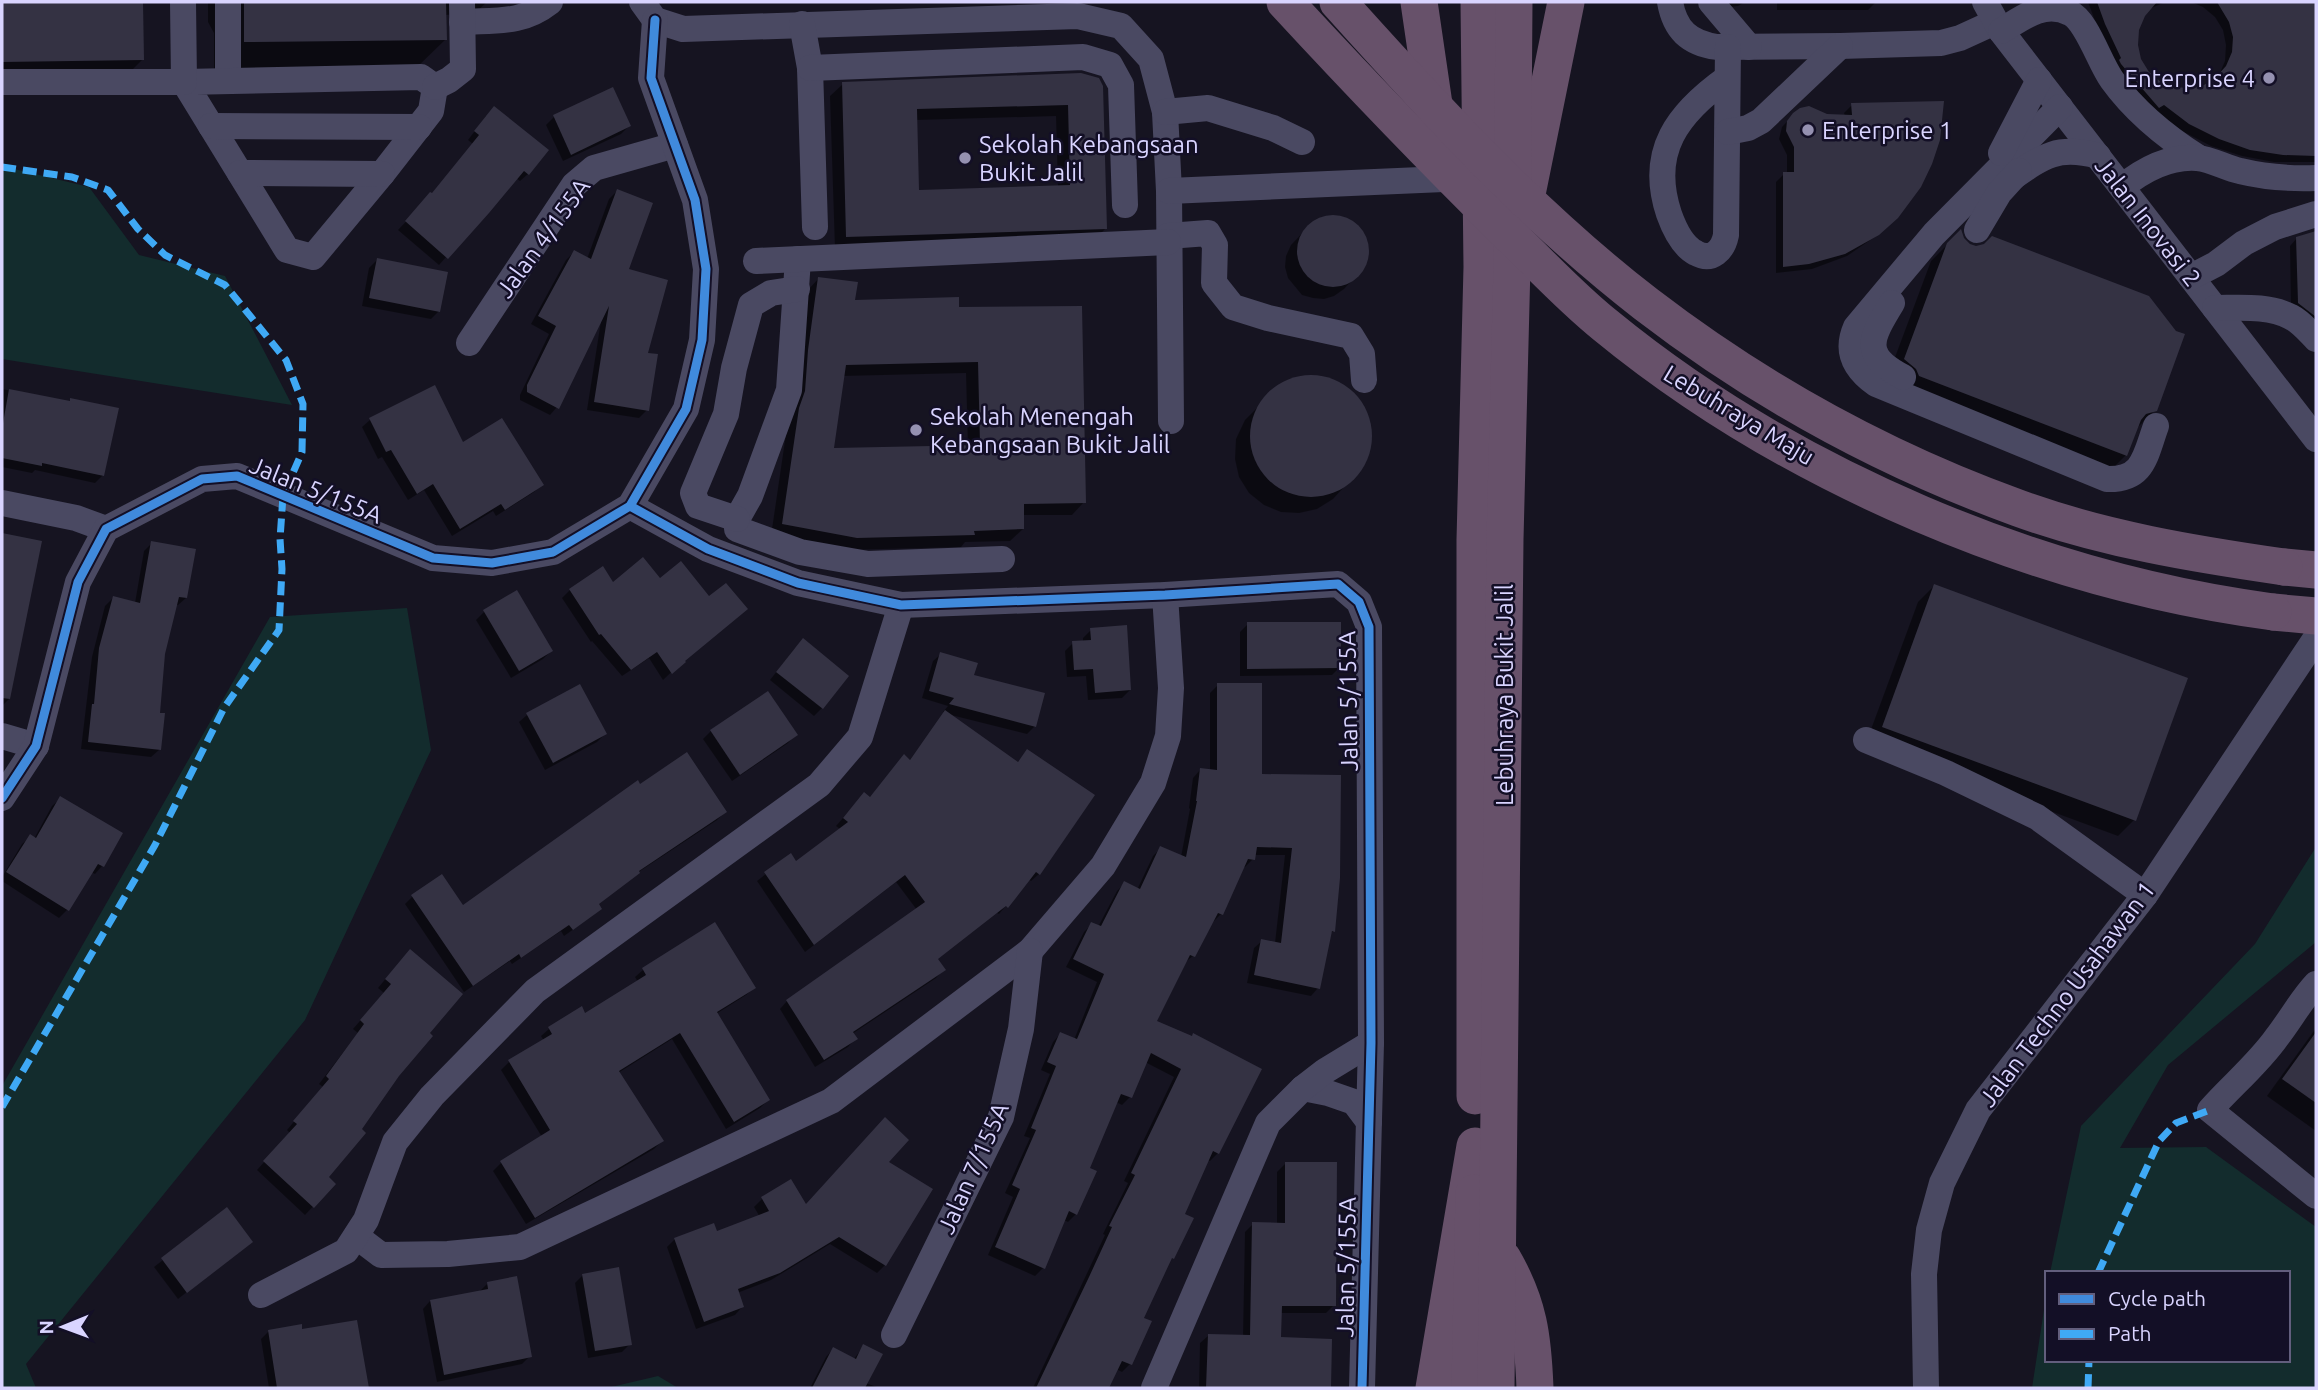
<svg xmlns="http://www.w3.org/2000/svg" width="2318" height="1390" font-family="Ubuntu,sans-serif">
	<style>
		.green { fill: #132c2d }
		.shadow { fill: #0007; fill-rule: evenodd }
		.building { fill: #343243; fill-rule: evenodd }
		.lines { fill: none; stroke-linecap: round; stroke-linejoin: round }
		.minor { stroke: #4a4962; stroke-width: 26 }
		.highway { stroke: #67516a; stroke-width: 37 }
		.highway-bridge { stroke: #67516a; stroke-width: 37 }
		.quiet { stroke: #3fa9f5; stroke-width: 7; stroke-dasharray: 14 7; stroke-linecap: butt }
		.cycleway-casing { stroke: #130f26; stroke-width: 13 }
		.cycleway { stroke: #408adc; stroke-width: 9 }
		.poi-dot { fill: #9591b1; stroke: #130f26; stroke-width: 2.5 }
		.labels { text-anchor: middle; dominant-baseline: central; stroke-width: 5; stroke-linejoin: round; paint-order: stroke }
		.poi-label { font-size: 24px; fill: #d9d4ff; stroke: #130f26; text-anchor: start }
		.street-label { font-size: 24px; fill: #d9d4ff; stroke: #130f26 }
	</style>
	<rect width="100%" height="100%" fill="#161421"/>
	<!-- green -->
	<g class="green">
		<polygon points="2,166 89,187 139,255 225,276 292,405 2,359"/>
		<polygon points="407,608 431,750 305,1020 26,1364 36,1388 2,1388 2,1086 270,617"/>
		<polygon points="2316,847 2316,942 2168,1065 2120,1148 2206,1147 2316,1227 2316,1388 2032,1388 2047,1290 2047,1360 2288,1360 2288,1273 2050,1273 2081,1126 2255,944"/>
		<polygon points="658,1376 678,1388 607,1388"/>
	</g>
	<!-- shadow -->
	<g class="shadow">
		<polygon points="2,2 142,2 143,59 108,94 2,95"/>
		<polygon points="208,2 487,2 475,13 445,15 445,40 414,70 214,72 214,33 208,22"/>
		<polygon points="1720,2 1745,2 1738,6 1730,7"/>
		<polygon points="1777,2 1876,2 1868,10 1777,10"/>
		<polygon points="2088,2 2165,2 2147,10 2137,29 2136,45 2140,60 2148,73 2160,83 2174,89 2189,90 2204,87 2219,75 2225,61 2226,45 2223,30 2215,17 2203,7 2191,2 2316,2 2316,162 2274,162 2242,156 2211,146 2182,131 2155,111 2115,74"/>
		<path d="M 1081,75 L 1106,228 L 1093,241 L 835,249 L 830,96 L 843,84 ZM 1056,116 L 1058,187 L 917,191 L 916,120 Z"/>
		<polygon points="1852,105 1879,234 1847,256 1812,269 1776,273 1776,182 1784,174 1787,174 1787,155 1779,139 1782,127 1797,111 1826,116 1845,116 1844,113"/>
		<polygon points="486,116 528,174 520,181 516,178 439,265 398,230 431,195 473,144 468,140"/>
		<polygon points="554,117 629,126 621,134 563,161 546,125"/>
		<polygon points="617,191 626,270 646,354 647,410 639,418 587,410 601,321 557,407 550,415 520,400 520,395 549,334 531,324 566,260 574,252 587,259 609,199"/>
		<polygon points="1334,216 1345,219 1355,224 1363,233 1367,244 1367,256 1364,267 1344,289 1334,296 1324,299 1313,298 1302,295 1288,278 1285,267 1286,256 1291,245 1312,223 1322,218"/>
		<polygon points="1960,232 1961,238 2155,410 2138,427 2126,455 2109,472 1888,376 1931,261"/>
		<polygon points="2315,233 2316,233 2316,331 2291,310 2290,246 2297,238"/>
		<polygon points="377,260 439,311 431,319 362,306 369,268"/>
		<path d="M 819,278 L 853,301 L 957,309 L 1084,502 L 1072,515 L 1022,515 L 1023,529 L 1010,541 L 965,542 L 961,547 L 844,550 L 771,536 L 807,291 ZM 966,373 L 968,447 L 832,450 L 842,376 Z"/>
		<polygon points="1316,377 1335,382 1352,393 1364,410 1370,429 1369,450 1362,467 1333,499 1317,509 1299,513 1281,512 1264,505 1249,493 1239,477 1235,459 1236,439 1245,420 1277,388 1295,379"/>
		<polygon points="2,389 68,402 71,400 103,475 95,483 35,470 32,473 2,467"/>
		<polygon points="370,420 462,445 542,484 534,492 496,516 493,511 452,536 424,490 408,500 382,457 378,459 362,427"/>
		<polygon points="2,535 40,542 9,699 2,706"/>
		<polygon points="152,543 186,598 178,605 175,605 164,653 158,714 159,750 151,757 81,749 92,657 105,606 113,598 135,603 144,551"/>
		<polygon points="602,569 612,584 683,661 663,680 649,658 622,676 592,641 591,642 562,598 570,590"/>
		<polygon points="1934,586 2134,820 2118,836 1866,743 1918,602"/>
		<polygon points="516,592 551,651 543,659 511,678 476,620 484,612"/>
		<polygon points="1248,624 1339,668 1332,675 1240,676 1240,632"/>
		<polygon points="1091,630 1130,690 1122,698 1088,700 1086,676 1067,677 1065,651 1073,643 1083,642 1083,638"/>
		<polygon points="795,648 822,708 814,716 770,680"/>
		<polygon points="941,654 1035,726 1027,734 947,714 1017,763 1027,751 1039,874 1031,881 1028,879 999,914 997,913 936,960 943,970 936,978 852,1034 855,1039 848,1047 815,1067 780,1009 787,1001 917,910 896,882 805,952 757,881 790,855 796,863 840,829 836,826 857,802 869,798 909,761 945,713 943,712 948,706 922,698 933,661"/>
		<polygon points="1218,685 1333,931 1329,935 1318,988 1311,996 1247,983 1254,948 1262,941 1275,943 1285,855 1254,855 1253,859 1245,867 1242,867 1221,914 1213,922 1193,956 1184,963 1154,1022 1191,1038 1218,1153 1210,1161 1207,1160 1183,1215 1168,1262 1141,1319 1150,1322 1130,1364 1122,1372 1116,1369 1107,1388 1033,1388 1105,1235 1103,1234 1128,1183 1124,1181 1174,1077 1145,1062 1130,1097 1122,1105 1116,1102 1088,1169 1076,1214 1068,1222 1064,1220 1043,1268 1035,1276 988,1255 1013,1197 1005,1193 1030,1138 1024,1136 1050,1074 1041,1070 1053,1042 1060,1034 1074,1040 1097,982 1066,967 1084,932 1092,924 1098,927 1117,891 1125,883 1137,890 1153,856 1161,848 1181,857 1190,809 1189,808 1193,778 1200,770 1210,771 1210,693"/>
		<polygon points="767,693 795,735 788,743 732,781 703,739 711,731"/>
		<polygon points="527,715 605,734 597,742 545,770 519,722"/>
		<polygon points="640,786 725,812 717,820 637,873 597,905 600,909 592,916 564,936 561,931 512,964 510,961 464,992 405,904 413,896 463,908"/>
		<polygon points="60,799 102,866 95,874 91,872 67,910 59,918 2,881 2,877 22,844 30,837 34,839 52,806"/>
		<polygon points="402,959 427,1034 326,1178 334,1184 305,1215 257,1170 290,1133 287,1130 323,1087 319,1084 358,1033 353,1029 384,993 378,988"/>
		<polygon points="643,970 754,988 746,995 716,1014 768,1100 760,1108 726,1129 672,1039 618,1073 662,1141 654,1149 526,1224 493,1171 501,1163 542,1137 501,1070 509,1062 544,1041 541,1036 549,1029 585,1015 638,982 635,977"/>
		<polygon points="2316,1028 2316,1131 2267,1096"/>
		<polygon points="1285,1164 1334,1305 1326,1313 1280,1313 1280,1339 1331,1341 1329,1388 1199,1388 1200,1343 1208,1336 1243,1337 1245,1232 1253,1224 1277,1224 1277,1172"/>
		<polygon points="790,1181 805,1207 931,1189 885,1265 877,1273 830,1244 771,1280 737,1293 742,1307 735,1315 696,1329 667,1247 675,1239 716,1233 760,1217 754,1207 762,1199"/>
		<polygon points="227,1210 245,1246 178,1299 154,1267"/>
		<polygon points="583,1275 630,1344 622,1352 588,1358 575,1283"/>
		<polygon points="487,1284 530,1356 522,1364 437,1382 423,1309 430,1301 479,1292"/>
		<polygon points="356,1322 367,1388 269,1388 261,1339 268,1332 301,1331"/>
		<polygon points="864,1346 866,1383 879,1388 810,1388 826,1357 833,1349 853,1360"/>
	</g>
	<!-- building -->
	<g class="building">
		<polygon points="2,2 143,2 144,60 2,62"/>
		<polygon points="244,2 446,2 447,40 244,42"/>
		<polygon points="2097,2 2157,2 2145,16 2139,30 2138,45 2141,59 2149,72 2161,82 2175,87 2189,88 2204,85 2216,77 2226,66 2232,52 2233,37 2229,22 2217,2 2316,2 2316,156 2283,155 2250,150 2219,139 2189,124 2164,105 2159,108 2121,64 2119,60 2121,58 2105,24"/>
		<path d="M 1081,73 L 1099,78 L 1103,86 L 1107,229 L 846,237 L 842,82 ZM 1068,105 L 1070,185 L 919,190 L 917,109 Z"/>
		<polygon points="613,87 631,126 571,155 553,115"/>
		<polygon points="1944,101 1940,140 1932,164 1921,187 1898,218 1879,235 1845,254 1809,264 1783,267 1783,172 1794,172 1794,147 1786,131 1787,121 1793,113 1800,108 1809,106 1827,114 1852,115 1851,103"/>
		<polygon points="494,106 549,150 529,175 524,171 489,213 448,259 405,221 430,192 432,193 479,135 474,131"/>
		<polygon points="617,189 653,203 629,269 668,280 648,353 658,354 649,411 594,402 609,306 559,409 527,392 527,385 556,326 538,316 574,250 591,259"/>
		<circle cx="1333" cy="251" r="36"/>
		<polygon points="1961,229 1964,238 1970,244 1976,246 1984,244 1992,236 2149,296 2176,331 2185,334 2157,411 2146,414 2141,420 2127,456 1919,376 1916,369 1904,359 1947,243"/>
		<polygon points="2316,231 2316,317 2298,303 2296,237"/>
		<polygon points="377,258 448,272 440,312 369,298"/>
		<path d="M 818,277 L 858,282 L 855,300 L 959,297 L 959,307 L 1082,306 L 1086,503 L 1024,504 L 1024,529 L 974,531 L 975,535 L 857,538 L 782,524 L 799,408 L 805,391 L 808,350 ZM 978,362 L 980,445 L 834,448 L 846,365 Z"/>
		<circle cx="1311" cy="436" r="61"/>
		<polygon points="435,385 463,442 502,418 544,485 505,510 501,504 460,529 433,484 417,494 391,450 386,452 369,418"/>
		<polygon points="9,389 70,401 70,398 119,408 104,476 42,463 42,466 2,458 2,429"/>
		<polygon points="2,533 42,541 10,699 2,698"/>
		<polygon points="151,541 196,549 187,598 179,597 165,654 160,713 165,713 161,750 88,742 92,704 94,704 99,648 113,596 140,603"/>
		<polygon points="643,557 660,578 681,561 709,596 726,583 748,609 685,661 686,662 672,674 657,652 631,670 601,634 599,635 569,589 603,566 613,582"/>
		<polygon points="1934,584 2188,678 2136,821 1882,727"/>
		<polygon points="517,590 553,651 519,671 483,610"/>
		<polygon points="1247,622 1341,622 1341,668 1247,669"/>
		<polygon points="1127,625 1131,690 1095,693 1093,669 1074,670 1072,641 1091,640 1090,628"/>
		<polygon points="803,638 849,676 823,709 776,672"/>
		<polygon points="940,652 978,663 974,675 1045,693 1036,727 949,704 954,698 929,691"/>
		<polygon points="1217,683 1262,683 1262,774 1341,775 1340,878 1335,932 1332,931 1320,989 1254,975 1261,939 1281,943 1292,848 1257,847 1255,860 1248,859 1223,915 1218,913 1195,957 1190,955 1157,1021 1192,1036 1193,1033 1262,1069 1219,1154 1213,1151 1185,1214 1194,1218 1174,1259 1172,1258 1144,1318 1152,1321 1132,1365 1122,1361 1109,1388 1036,1388 1089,1277 1112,1227 1109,1226 1135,1175 1131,1173 1181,1069 1151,1053 1132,1098 1121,1094 1090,1168 1097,1171 1077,1215 1069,1211 1045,1269 995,1247 1020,1189 1012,1185 1036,1130 1031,1128 1056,1066 1047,1062 1060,1032 1077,1039 1104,974 1073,959 1091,922 1101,926 1124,881 1140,889 1160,846 1186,857 1197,801 1196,801 1200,768 1217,770"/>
		<polygon points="580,684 607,734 553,763 526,713"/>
		<polygon points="768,691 798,735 740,775 710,730"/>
		<polygon points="945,710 1018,762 1027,749 1095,795 1040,875 1036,872 1008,908 1006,906 938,959 946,970 853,1032 858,1039 824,1060 786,1000 925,902 905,875 814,945 764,872 791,853 796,861 848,822 843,818 864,792 870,797 904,754 910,760"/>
		<polygon points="687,752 727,812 639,871 640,873 599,904 602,909 573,930 569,925 521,958 519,954 473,986 411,895 442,874 463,905 638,780 640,784"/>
		<polygon points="60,796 123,833 104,867 98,864 69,911 6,872 30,834 36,838"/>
		<polygon points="715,922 756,988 717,1012 770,1100 734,1122 680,1033 619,1071 664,1141 535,1218 500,1161 550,1130 508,1060 552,1034 548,1027 582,1006 585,1013 646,975 642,968"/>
		<polygon points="410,949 463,994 430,1033 433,1036 399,1076 362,1129 366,1133 329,1177 336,1184 314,1208 263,1161 297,1124 293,1121 329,1079 326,1076 364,1024 360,1020 391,984 385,979"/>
		<polygon points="2316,1032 2316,1103 2282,1079"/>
		<polygon points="885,1117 909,1140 889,1162 933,1189 886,1266 839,1237 780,1273 738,1289 744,1307 704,1322 674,1238 714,1223 717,1231 769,1211 761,1197 791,1179 806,1204"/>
		<polygon points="1285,1162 1337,1162 1336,1306 1282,1306 1281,1337 1332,1339 1331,1388 1206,1388 1208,1334 1250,1335 1252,1222 1285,1223"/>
		<polygon points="227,1207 253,1242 187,1293 161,1258"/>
		<polygon points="619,1267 632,1345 595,1351 582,1274"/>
		<polygon points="517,1276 532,1357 444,1375 430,1300 488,1289 487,1282"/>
		<polygon points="357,1320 369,1388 277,1388 268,1330 302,1324 302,1329"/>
		<polygon points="863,1344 883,1354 865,1388 812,1388 833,1347 856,1359"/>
	</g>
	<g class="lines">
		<!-- minor -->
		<g class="minor">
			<polyline points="228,2 228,81"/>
			<polyline points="642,2 655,20 683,29 1078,16 1121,26 1151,59 1165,112 1169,191 1171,421"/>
			<path d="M 1670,2 C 1675,30 1689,43 1717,47 L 1840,46 L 1941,43 L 1960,38 L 1995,22"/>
			<polyline points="1711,2 1749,47"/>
			<polyline points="1985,2 2001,31 2316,439"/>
			<path d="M 462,22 C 497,20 522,24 550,2"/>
			<polyline points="802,24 810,68 815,227"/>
			<path d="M 2001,31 C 2022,18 2044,0 2070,13 C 2087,21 2099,62 2112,80 C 2135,112 2166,137 2199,158"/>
			<polyline points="810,68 1083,57 1110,65 1121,85 1125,205"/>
			<polygon points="421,77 435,87 431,111 382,174 313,257 287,250 184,82"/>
			<path d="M 1727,78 C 1678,113 1648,151 1669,214 C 1674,228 1682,246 1696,253 C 1712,262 1723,250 1726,235 L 1728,47"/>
			<polyline points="2,82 184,82 183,2"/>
			<polyline points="435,87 449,80 463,69 462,2"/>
			<path d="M 2060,107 L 1934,234 L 1856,327 C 1845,352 1855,369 1876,384 L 2107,479 C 2144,480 2145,456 2156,426"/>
			<polyline points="1165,112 1208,108 1273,128 1302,142"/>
			<polyline points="211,126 419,127"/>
			<polyline points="1728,132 1748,128 1761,121 1840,46"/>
			<polyline points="2001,153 2039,80"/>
			<polyline points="240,173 382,174"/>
			<path d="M 2012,178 C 2043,156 2058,145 2098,156"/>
			<path d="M 2122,187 C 2143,170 2169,156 2197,158 C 2211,159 2226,168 2240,171 C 2265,177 2291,179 2316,178"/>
			<polyline points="1169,191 1444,179"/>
			<polyline points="1977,230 1999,193 2019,171"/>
			<polyline points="1168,236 1208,233 1215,245 1214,283 1233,307 1268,318 1351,336 1362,354 1364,380"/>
			<polyline points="798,259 789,390 750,496 737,519 737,529 800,552 868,564 1002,559"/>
			<polyline points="756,261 1168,242"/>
			<polyline points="2191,277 2216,264 2244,243 2275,227 2316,214"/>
			<path d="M 1892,303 C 1870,339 1861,355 1903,377"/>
			<path d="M 2215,308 C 2239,308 2269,305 2291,317 C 2301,322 2309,332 2316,339"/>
			<polyline points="469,343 574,185 594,168 675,145"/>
			<polyline points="2,503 76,518 106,529"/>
			<polyline points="630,506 708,549 798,583 901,605 1165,595 1338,584 1359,602 1369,627 1371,1043 1362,1388"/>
			<polyline points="737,519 698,506 693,493 726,414 734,368 751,305 771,293 797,289"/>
			<polyline points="2,736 36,746"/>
			<polyline points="1866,740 1946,773 2037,817 2145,895"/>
			<polyline points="2,798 36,746 78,582 106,529 202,479 237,476 433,558 492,563 553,552 630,506 686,409 702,340 706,269 695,200 651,78 655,20"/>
			<path d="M 2316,984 C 2301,1000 2291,1019 2277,1037 C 2258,1064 2232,1085 2210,1110 L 2316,1196"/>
			<polyline points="1303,1088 1328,1093 1354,1102 1369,1122"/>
			<polyline points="356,1236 381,1255 448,1254 520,1247 831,1101 1030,951 1103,866 1153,783 1168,736 1171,688 1165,595"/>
			<polyline points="261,1295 346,1251 366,1220 395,1142 432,1096 535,991 819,785 860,737 901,605"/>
			<polyline points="894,1335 1001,1117 1021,1029 1030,951"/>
			<polyline points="1154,1388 1268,1123 1303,1088 1325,1071 1371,1043"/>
			<polyline points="1926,1388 1924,1274 1929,1230 1942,1183 1978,1110 2145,895 2316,638"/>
		</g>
		<!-- highway -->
		<g class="highway">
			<polyline points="1419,2 1437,125"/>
			<polyline points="1528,189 1566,2"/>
			<polyline points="2284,567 2316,570"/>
			<polyline points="2273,612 2316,616"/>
			<polyline points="1475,1096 1475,540 1482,267 1479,2"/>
			<path d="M 1503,1259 C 1529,1304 1533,1337 1535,1388"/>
			<polyline points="1434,1388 1475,1146"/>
			<polyline points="1470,1388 1474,1193"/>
			<polyline points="1496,1388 1505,539 1512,265 1514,2"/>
		</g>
		<!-- highway-bridge -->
		<g class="highway-bridge">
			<path d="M 1285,2 C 1357,80 1430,156 1505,230 C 1538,262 1569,296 1605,325 C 1789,476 2038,581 2273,612"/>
			<path d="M 1338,2 C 1434,109 1532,216 1646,304 C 1758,390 1885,460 2018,508 C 2103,539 2194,554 2284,567"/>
		</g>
		<!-- quiet -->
		<g class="quiet">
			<polyline points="2,167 72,177 108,190 138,229 165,255 225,285 286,360 303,404 302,452 283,496 280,539 282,569 279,630 224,708 155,845 2,1107"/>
			<polyline points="2098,1273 2159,1141 2176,1123 2210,1110"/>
			<polyline points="2088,1388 2089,1360"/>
		</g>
		<!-- cycleway casing -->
		<g class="cycleway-casing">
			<g id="cycleway">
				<polyline points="630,506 708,549 798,583 901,605 1165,595 1338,584 1359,602 1369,627 1371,1043 1362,1388"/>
				<polyline points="2,798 36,746 78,582 106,529 202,479 237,476 433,558 492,563 553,552 630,506 686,409 702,340 706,269 695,200 651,78 655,20"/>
			</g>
		</g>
		<!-- cycleway -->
		<use href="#cycleway" class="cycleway"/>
	</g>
	<!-- markers -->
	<g class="poi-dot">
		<circle cx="2269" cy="78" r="7"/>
		<circle cx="1808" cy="130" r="7"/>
		<circle cx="965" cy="158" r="7"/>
		<circle cx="916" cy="430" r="7"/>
	</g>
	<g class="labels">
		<!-- poi labels -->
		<g class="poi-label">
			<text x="2255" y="78" text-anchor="end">Enterprise 4</text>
			<text x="1822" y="130">Enterprise 1</text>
			<text x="979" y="144">Sekolah Kebangsaan<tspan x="979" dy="28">Bukit Jalil</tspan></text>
			<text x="930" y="416">Sekolah Menengah<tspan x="930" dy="28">Kebangsaan Bukit Jalil</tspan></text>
		</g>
		<!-- street labels -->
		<g class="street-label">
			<text transform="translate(2148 222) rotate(52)">Jalan Inovasi 2</text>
			<text transform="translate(543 238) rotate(-54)">Jalan 4/155A</text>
			<text transform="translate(1739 415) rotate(31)">Lebuhraya Maju</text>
			<text transform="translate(316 490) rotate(22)">Jalan 5/155A</text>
			<text transform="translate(1504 695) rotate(-90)">Lebuhraya Bukit Jalil</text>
			<text transform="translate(1348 701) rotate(-91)">Jalan 5/155A</text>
			<text transform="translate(2067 994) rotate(-53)">Jalan Techno Usahawan 1</text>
			<text transform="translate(973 1168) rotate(-66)">Jalan 7/155A</text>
			<text transform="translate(1346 1267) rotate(-89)">Jalan 5/155A</text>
		</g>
	</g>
	<!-- border -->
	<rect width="2318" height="1390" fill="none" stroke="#d9d4ff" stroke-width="7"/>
	<!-- legend -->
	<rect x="2045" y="1271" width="245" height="91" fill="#130f26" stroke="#625e7d" stroke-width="2"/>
	<rect x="2059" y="1294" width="35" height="10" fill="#408adc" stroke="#625e7d" stroke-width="2"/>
	<text x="2108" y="1306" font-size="21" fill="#d9d4ff">Cycle path</text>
	<rect x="2059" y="1329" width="35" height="10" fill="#3fa9f5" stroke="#625e7d" stroke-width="2"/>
	<text x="2108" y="1341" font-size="21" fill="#d9d4ff">Path</text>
	<!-- north arrow -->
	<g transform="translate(63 1327) rotate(269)" stroke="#130f26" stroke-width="5" paint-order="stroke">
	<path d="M0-5L12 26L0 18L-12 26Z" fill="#d9d4ff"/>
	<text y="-10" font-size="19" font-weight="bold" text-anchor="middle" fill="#d9d4ff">N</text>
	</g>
</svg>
